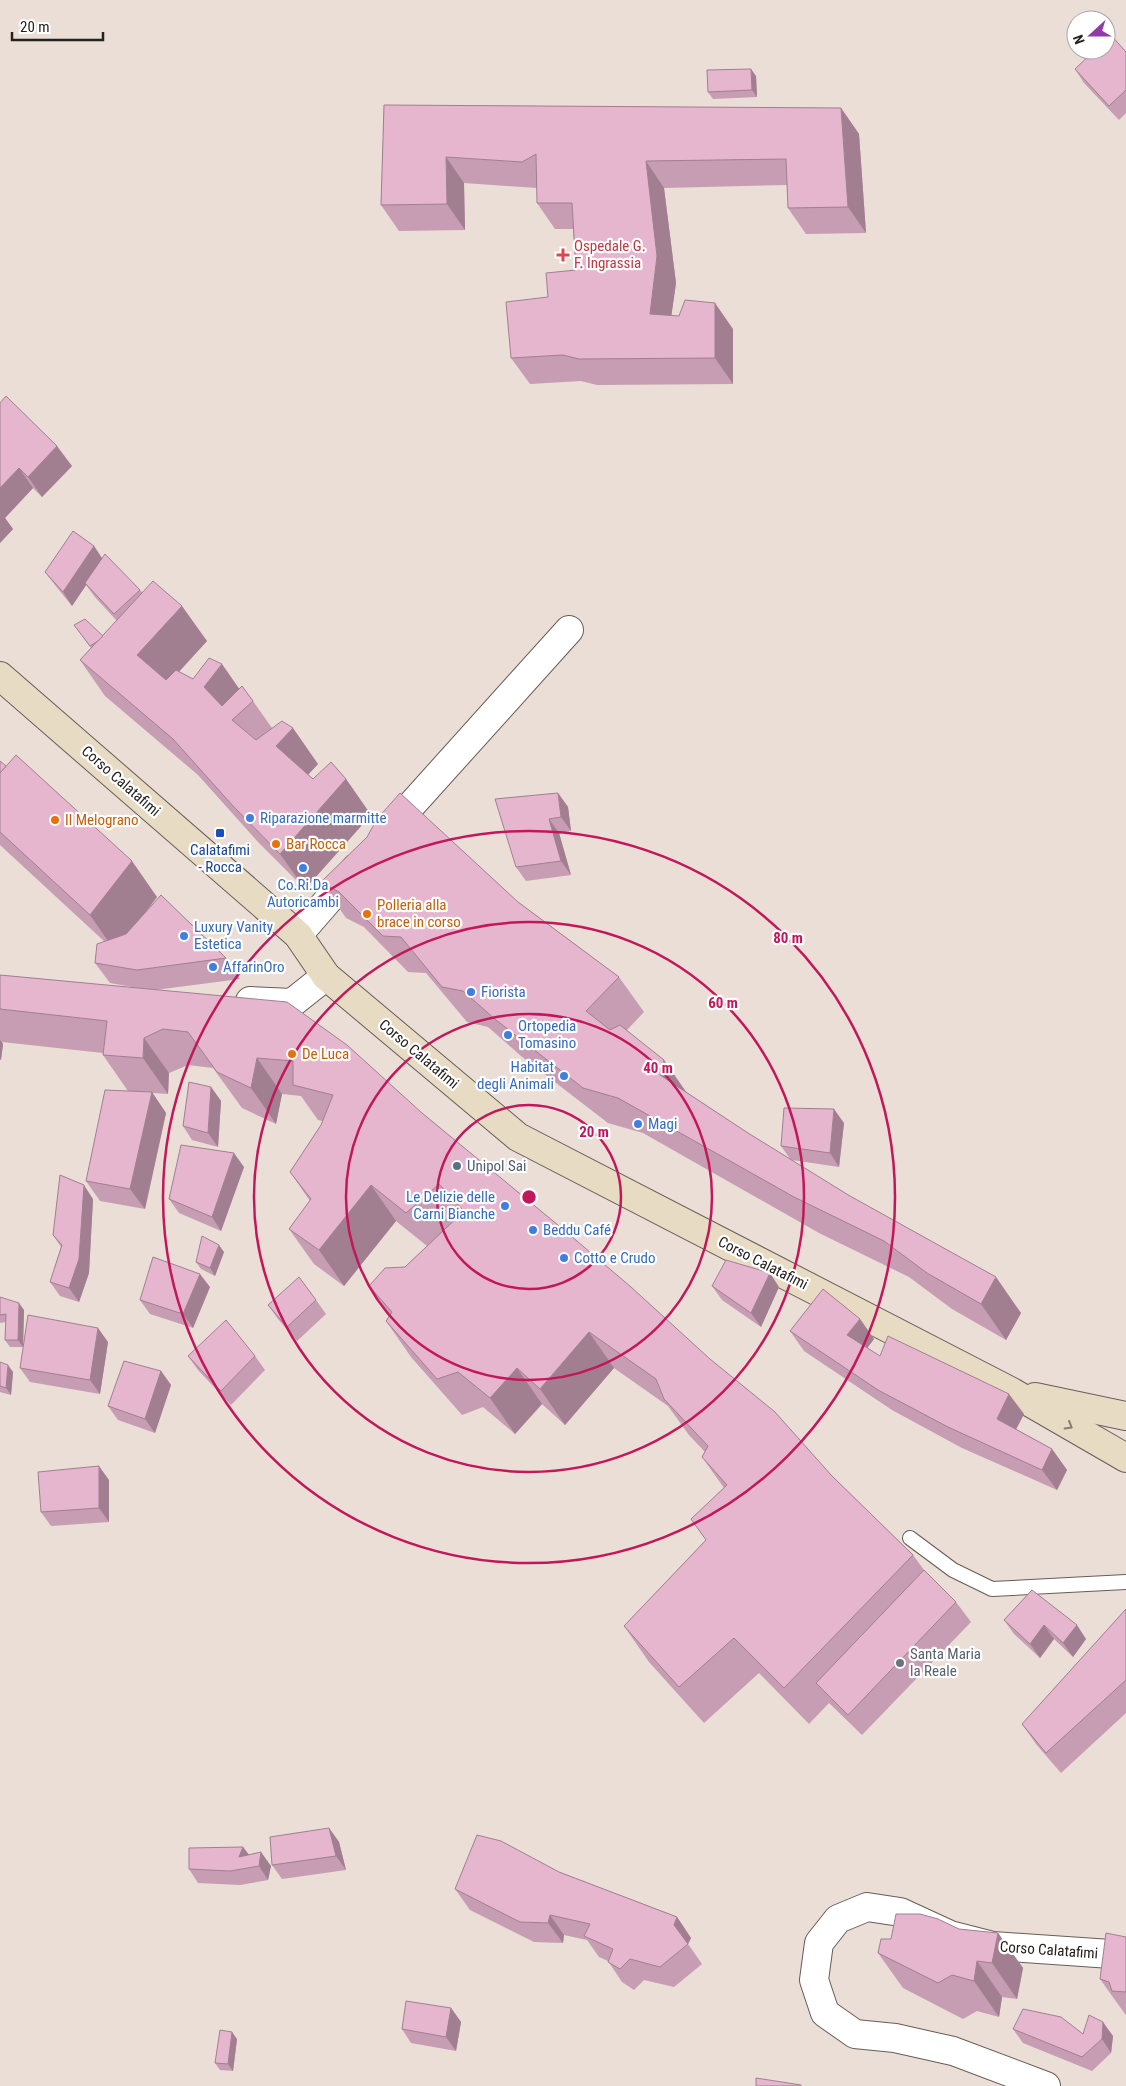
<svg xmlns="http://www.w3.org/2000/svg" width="1126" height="2086" font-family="'Roboto Condensed',sans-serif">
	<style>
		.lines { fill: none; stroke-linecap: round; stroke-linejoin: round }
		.service-casing { stroke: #675d57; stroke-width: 16 }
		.minor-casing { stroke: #675d57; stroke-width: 30 }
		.tertiary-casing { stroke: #675d57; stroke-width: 30 }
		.secondary-casing { stroke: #675d57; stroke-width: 30 }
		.service { stroke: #fff; stroke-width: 14 }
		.minor { stroke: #fff; stroke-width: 28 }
		.tertiary { stroke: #fff; stroke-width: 28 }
		.secondary { stroke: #e8dbc4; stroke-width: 28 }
		.wall { fill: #c69db2 }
		.shaded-wall { fill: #a17f91 }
		.building { fill: #e6b6cf; stroke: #a17f91 }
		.oneway { stroke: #867e71 }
		.ring { fill: none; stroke: #c2185b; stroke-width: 2.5 }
		.health-dot { fill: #e0444e; stroke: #fff; stroke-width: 2 }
		.shop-dot { fill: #3f7fe0; stroke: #fff; stroke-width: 2 }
		.food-dot { fill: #e8710a; stroke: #fff; stroke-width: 2 }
		.transit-dot { fill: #1a4fb4; stroke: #fff; stroke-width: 2 }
		.service-dot { fill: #5c6f8a; stroke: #fff; stroke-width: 2 }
		.worship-dot { fill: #6b7280; stroke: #fff; stroke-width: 2 }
		.labels { text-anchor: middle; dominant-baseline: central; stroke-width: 4.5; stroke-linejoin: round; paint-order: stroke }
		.health-label { font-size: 15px; fill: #be3a42; stroke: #fff; text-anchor: start }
		.street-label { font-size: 15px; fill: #25211e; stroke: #fff }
		.shop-label { font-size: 15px; fill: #366cbe; stroke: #fff; text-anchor: start }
		.food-label { font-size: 15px; fill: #c56008; stroke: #fff; text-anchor: start }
		.transit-label { font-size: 15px; fill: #164399; stroke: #fff }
		.service-label { font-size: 15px; fill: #4e5e75; stroke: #fff; text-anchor: start }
		.worship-label { font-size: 15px; fill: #5b616d; stroke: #fff; text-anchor: start }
		.centre { fill: #c2185b; stroke: #fff; stroke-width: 2.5 }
		.ring-label { font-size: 15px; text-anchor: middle; font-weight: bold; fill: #c2185b; stroke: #fff; stroke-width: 4.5; stroke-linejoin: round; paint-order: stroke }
	</style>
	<rect width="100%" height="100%" fill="#eaded7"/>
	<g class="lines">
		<!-- service casing -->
		<g class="service-casing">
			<polyline id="service" points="910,1538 953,1570 992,1589 1126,1582"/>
		</g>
		<!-- minor casing -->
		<g class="minor-casing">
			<g id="minor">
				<polyline points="388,831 569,630"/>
				<polyline points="298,935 356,868"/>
			</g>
		</g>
		<!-- tertiary casing -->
		<g class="tertiary-casing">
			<g id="tertiary">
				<polyline points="250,1001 292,1003 326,976"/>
				<polyline points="1046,2086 953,2051 895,2038 855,2034 825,2013 814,1980 819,1943 838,1919 867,1907 900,1912 950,1935 993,1946 1126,1955"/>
			</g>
		</g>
		<!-- secondary casing -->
		<g class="secondary-casing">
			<g id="secondary">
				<polyline points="0,676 298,935 326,976 518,1137 1012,1392 1126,1458"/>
				<polyline points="1035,1397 1126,1416"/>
			</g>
		</g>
		<!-- service -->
		<use href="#service" class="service"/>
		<!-- minor -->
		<use href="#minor" class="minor"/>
		<!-- tertiary -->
		<use href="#tertiary" class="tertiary"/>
		<!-- secondary -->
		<use href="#secondary" class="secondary"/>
	</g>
	<!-- wall -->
	<g class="wall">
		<polygon points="1126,52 1126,113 1119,120 1084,83 1075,69"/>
		<polygon points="756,76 757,97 713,99 708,92"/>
		<polygon points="384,105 841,108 859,134 866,233 806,234 788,208 787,185 664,188 676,283 671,316 733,329 733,384 597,385 581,381 530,384 511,358 548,297 576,270 573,229 555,229 537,203 537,188 464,183 465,230 399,231 381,205"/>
		<polygon points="0,403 72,466 42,497 33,488 5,518 13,529 0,543"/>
		<polygon points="94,546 102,558 140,590 143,593 207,641 179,672 193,679 240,689 253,701 272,728 318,764 308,775 313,779 346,779 371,815 305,889 258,842 198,775 105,696 80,660 91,648 74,625 103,636 117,621 95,597 86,585 72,606 55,585 45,572"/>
		<polygon points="0,761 157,897 144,915 226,958 240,979 155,990 422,1113 832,1476 913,1555 924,1570 956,1602 971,1622 862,1735 829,1703 809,1724 759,1673 704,1723 649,1662 624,1626 706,1540 691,1519 724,1488 702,1457 705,1452 689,1435 668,1406 614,1368 565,1425 542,1404 515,1434 483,1407 462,1415 411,1357 386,1321 390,1315 369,1286 405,1267 427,1246 396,1221 344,1286 314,1264 289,1229 310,1201 290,1172 321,1125 322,1121 318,1120 301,1096 282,1094 276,1124 242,1108 213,1068 188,1065 169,1073 168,1094 152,1093 166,1113 145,1209 100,1201 86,1181 128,1091 103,1055 103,1053 2,1042 3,1044 1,1060 0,1060 0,975 138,988 110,983 95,963 105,942 0,845"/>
		<polygon points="558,793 568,807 571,831 559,833 571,875 526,881 516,867"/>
		<polygon points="321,882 518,902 619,977 644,1012 627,1030 686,1092 748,1133 791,1160 781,1146 844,1123 839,1167 792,1160 1021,1313 1006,1340 952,1309 909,1277 819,1233 643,1133 608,1123 521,1056 488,1027 467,1022 426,973 408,972 364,927 346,918"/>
		<polygon points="211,1087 221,1101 218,1147 192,1140 183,1126"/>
		<polygon points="244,1167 221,1231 179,1213 169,1199"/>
		<polygon points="93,1199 89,1273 79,1302 60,1296 50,1282 61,1247 53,1235"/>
		<polygon points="224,1252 215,1276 201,1269 196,1262"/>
		<polygon points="712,1286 779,1287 761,1327 722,1300"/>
		<polygon points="210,1287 193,1328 150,1314 140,1300"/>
		<polygon points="0,1297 24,1310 23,1347 10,1347 5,1340 6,1322 0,1323"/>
		<polygon points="316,1300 326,1314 297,1341 278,1319 268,1305"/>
		<polygon points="860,1319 874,1339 867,1348 880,1356 1024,1414 1016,1429 1052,1449 1067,1470 1057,1490 962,1448 892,1410 804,1351 790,1331"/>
		<polygon points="108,1342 100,1394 30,1382 20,1368"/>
		<polygon points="188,1356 255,1356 265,1370 231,1405 198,1370"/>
		<polygon points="0,1362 13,1372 11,1395 0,1392"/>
		<polygon points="161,1371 171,1385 155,1433 118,1420 108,1406"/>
		<polygon points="109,1480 109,1522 51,1526 41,1512"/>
		<polygon points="1032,1590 1086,1639 1073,1657 1054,1639 1040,1658 1014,1634 1004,1620"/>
		<polygon points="1126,1609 1126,1713 1061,1773 1036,1744 1022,1724"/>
		<polygon points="329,1828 339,1842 346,1870 282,1879 272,1865"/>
		<polygon points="243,1847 249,1855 271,1866 268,1880 240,1885 198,1883 189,1869"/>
		<polygon points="559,1872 677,1917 691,1938 688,1944 702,1964 674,1987 644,1980 634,1990 622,1982 608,1961 599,1957 587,1940 564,1935 563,1943 534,1942 470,1910 455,1889"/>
		<polygon points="959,1929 998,1933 1023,1968 1017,1999 1002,1997 999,2017 977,2011 963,2019 903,1988 878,1953 891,1939"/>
		<polygon points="1126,1937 1126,2015 1125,2014 1100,1979"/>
		<polygon points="451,2008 461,2022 456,2051 411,2043 402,2029"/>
		<polygon points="1013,2029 1113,2036 1111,2053 1092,2071 1023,2043"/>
		<polygon points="237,2039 233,2071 220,2070 215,2063"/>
	</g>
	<!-- shaded-wall -->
	<g class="shaded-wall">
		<polygon points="751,69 756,76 757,97 752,90"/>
		<polygon points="841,108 859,134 866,233 848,207"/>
		<polygon points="446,157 464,183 465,230 447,204"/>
		<polygon points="646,161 664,188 676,283 668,340 650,314"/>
		<polygon points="715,303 733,329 733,384 715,358"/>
		<polygon points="57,446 72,466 42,497 28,477"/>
		<polygon points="19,468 33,488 5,518 13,529 0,543 0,488"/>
		<polygon points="94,546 103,560 72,606 63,592"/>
		<polygon points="182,606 207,641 162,690 137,655"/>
		<polygon points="222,664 247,700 229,723 204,687"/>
		<polygon points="293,728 318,764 301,782 276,746"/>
		<polygon points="346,779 371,815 305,889 280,854"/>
		<polygon points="558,793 568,807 571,831 561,817"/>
		<polygon points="549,819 559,833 571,875 561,861"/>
		<polygon points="132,861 157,897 115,951 90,915"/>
		<polygon points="144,1038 169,1073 168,1094 143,1058"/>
		<polygon points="0,1040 3,1044 1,1060 0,1058"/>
		<polygon points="257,1058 282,1094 276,1124 251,1088"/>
		<polygon points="664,1060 689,1096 660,1075"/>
		<polygon points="211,1087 221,1101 218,1147 208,1133"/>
		<polygon points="152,1092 166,1113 145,1209 130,1189"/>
		<polygon points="834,1109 844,1123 839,1167 830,1153"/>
		<polygon points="234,1153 244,1167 221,1231 212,1217"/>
		<polygon points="84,1185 93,1199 89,1273 79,1302 69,1288"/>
		<polygon points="371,1185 396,1221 344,1286 319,1250"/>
		<polygon points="219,1245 224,1252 215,1276 210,1268"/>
		<polygon points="770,1273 779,1287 761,1327 751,1313"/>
		<polygon points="200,1274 210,1287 193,1328 183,1314"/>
		<polygon points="996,1277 1021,1313 1006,1340 981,1304"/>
		<polygon points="19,1303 24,1310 23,1347 18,1340"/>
		<polygon points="860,1319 874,1339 862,1355 847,1335"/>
		<polygon points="98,1328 108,1342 100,1394 90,1380"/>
		<polygon points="589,1332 614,1368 565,1425 540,1389"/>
		<polygon points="8,1365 13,1372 11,1395 6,1388"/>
		<polygon points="517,1368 542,1404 515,1434 490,1398"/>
		<polygon points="161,1371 171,1385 155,1433 145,1419"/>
		<polygon points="1009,1394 1024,1414 1011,1439 997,1419"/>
		<polygon points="1052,1449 1067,1470 1057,1490 1042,1470"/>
		<polygon points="99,1466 109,1480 109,1522 99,1508"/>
		<polygon points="1044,1625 1054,1639 1040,1658 1030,1644"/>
		<polygon points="1077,1625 1086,1639 1073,1657 1063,1643"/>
		<polygon points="329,1828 339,1842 346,1870 336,1856"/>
		<polygon points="243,1847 253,1860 239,1857"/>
		<polygon points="261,1852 271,1866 268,1880 259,1866"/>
		<polygon points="550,1915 564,1935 563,1943 548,1923"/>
		<polygon points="677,1917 691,1938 688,1944 674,1925"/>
		<polygon points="998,1933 1023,1968 1017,1999 992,1963"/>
		<polygon points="977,1961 1002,1997 999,2017 974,1981"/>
		<polygon points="451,2008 461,2022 456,2051 446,2037"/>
		<polygon points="1103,2022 1113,2036 1111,2053 1102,2039"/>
		<polygon points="232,2032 237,2039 233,2071 228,2064"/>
	</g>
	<!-- building -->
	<g class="building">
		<polygon points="1111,35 1126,52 1126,90 1109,106 1075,69 1095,50 1106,50 1106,40"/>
		<polygon points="751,69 752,90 708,92 707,70"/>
		<polygon points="384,105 841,108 848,207 788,208 786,159 646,161 657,256 650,314 679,316 685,300 715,303 715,358 579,359 563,355 511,358 506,302 548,297 546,273 576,270 572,203 537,203 536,154 522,162 446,157 447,204 381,205"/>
		<polygon points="6,396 57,446 28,477 19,468 0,488 0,403"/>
		<polygon points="73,531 94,546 63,592 45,572"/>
		<polygon points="105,554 140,590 114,614 85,583"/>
		<polygon points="153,581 182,606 137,655 166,680 176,670 193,679 209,658 222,664 204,687 222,706 242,686 253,701 232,720 256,740 282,721 293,728 276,746 313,779 331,762 346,779 280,854 233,806 173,739 80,660"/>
		<polygon points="85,619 103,636 98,641 90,646 74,625"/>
		<polygon points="16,755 132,861 90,915 0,832 0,773"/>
		<polygon points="0,761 6,766 0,773"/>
		<polygon points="400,793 518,902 619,977 586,1011 610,1030 620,1025 664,1060 660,1075 748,1133 850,1196 996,1277 981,1304 927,1273 884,1241 794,1197 618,1098 583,1088 496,1020 463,991 442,987 401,937 383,936 339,892 321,882 367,837 377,819"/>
		<polygon points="558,793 561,817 549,819 561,861 516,867 495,799"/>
		<polygon points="161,895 226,958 137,970 95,963 97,944 126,934"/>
		<polygon points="0,975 287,1002 347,1045 422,1113 564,1230 631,1287 710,1359 775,1412 832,1476 913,1555 784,1688 734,1638 679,1687 624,1626 706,1540 691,1519 727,1485 702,1457 708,1446 664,1399 656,1379 589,1332 540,1389 517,1368 490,1398 458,1372 437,1379 386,1321 392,1312 369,1286 385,1268 405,1267 464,1211 439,1184 406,1213 371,1185 319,1250 289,1229 311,1199 290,1172 321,1125 333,1095 293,1085 293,1061 257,1058 251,1088 217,1072 188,1032 163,1029 144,1038 143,1058 103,1055 107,1021 0,1009"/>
		<polygon points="189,1082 211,1087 208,1133 183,1126"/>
		<polygon points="105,1090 152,1092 130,1189 86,1181"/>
		<polygon points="784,1108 834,1109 830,1153 781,1146"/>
		<polygon points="181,1145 234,1153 212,1217 169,1199"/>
		<polygon points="60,1175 84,1185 79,1259 69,1288 50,1282 62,1245 53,1235"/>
		<polygon points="202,1236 219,1245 210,1268 196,1262"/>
		<polygon points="153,1257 200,1274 183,1314 140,1300"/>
		<polygon points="726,1260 770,1273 751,1313 712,1286"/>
		<polygon points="299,1277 316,1300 287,1327 268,1305"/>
		<polygon points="823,1289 860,1319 847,1335 880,1356 888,1336 1009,1394 997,1419 1052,1449 1042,1470 948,1427 878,1390 790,1331"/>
		<polygon points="0,1297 19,1303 18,1340 5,1340 6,1314 0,1315"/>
		<polygon points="28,1315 98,1328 90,1380 20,1368"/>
		<polygon points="226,1320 255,1356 221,1391 188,1356"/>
		<polygon points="124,1361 161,1371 145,1419 108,1406"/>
		<polygon points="0,1362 8,1365 6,1388 0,1386"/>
		<polygon points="99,1466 99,1508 41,1512 38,1472"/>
		<polygon points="924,1570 956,1602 848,1715 816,1683"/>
		<polygon points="1032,1590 1077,1625 1063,1643 1044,1625 1030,1644 1004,1620"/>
		<polygon points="1126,1609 1126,1680 1046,1753 1022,1724"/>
		<polygon points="329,1828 336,1856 272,1865 270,1837"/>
		<polygon points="477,1835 501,1841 559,1872 677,1917 674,1925 688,1944 660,1967 630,1959 620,1969 608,1962 613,1949 584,1936 590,1924 550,1915 548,1923 520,1922 455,1889"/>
		<polygon points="243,1847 239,1857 261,1852 259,1866 230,1871 189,1869 189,1848"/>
		<polygon points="896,1914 920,1914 938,1919 959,1929 998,1933 992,1963 977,1961 974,1981 952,1975 938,1983 878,1953 881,1939 891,1939"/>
		<polygon points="1106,1933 1126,1937 1126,1992 1112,1991 1109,1982 1100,1979"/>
		<polygon points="406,2001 451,2008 446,2037 402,2029"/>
		<polygon points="1023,2009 1061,2017 1083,2034 1089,2015 1103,2022 1102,2039 1082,2057 1013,2029"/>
		<polygon points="220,2030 232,2032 228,2064 215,2063"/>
		<polygon points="756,2078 801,2085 801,2086 756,2086"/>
	</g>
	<!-- one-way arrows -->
	<defs><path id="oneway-chevron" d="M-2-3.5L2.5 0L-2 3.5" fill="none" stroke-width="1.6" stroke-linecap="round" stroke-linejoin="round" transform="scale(1.25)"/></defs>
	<use class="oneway" href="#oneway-chevron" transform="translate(1069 1426) rotate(30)"/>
	<!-- distance rings -->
	<g class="ring">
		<circle cx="529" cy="1197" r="92"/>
		<circle cx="529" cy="1197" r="183"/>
		<circle cx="529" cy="1197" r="275"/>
		<circle cx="529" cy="1197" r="366"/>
	</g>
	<!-- markers -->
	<path class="health-dot" d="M560.5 247.5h5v5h5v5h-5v5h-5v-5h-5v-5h5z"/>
	<g class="shop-dot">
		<circle cx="250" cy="818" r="5"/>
		<circle cx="303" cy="868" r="5"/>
		<circle cx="184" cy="936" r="5"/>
		<circle cx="213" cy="967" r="5"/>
		<circle cx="471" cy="992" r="5"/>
		<circle cx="508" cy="1035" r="5"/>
		<circle cx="564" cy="1076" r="5"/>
		<circle cx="638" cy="1124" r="5"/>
		<circle cx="505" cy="1206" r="5"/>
		<circle cx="533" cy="1230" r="5"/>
		<circle cx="564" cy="1258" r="5"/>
	</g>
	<g class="food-dot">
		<circle cx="55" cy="820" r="5"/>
		<circle cx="276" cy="844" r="5"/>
		<circle cx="367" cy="914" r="5"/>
		<circle cx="292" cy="1054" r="5"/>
	</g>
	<rect class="transit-dot" x="215" y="828" width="10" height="10" rx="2.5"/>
	<circle class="service-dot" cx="457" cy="1166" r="5"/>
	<circle class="worship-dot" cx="900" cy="1663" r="5"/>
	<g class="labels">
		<!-- health labels -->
		<g class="health-label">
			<text x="574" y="246">Ospedale G.<tspan x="574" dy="17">F. Ingrassia</tspan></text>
		</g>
		<!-- street labels -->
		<g class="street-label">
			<text transform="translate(121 781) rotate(41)">Corso Calatafimi</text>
			<text transform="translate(419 1054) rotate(40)">Corso Calatafimi</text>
			<text transform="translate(763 1263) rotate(27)">Corso Calatafimi</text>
			<text transform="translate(1049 1950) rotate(4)">Corso Calatafimi</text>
		</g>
		<!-- shop labels -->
		<g class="shop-label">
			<text x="260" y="818">Riparazione marmitte</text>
			<text x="303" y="885" text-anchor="middle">Co.Ri.Da<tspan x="303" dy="17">Autoricambi</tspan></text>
			<text x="194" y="927">Luxury Vanity<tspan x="194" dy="17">Estetica</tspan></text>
			<text x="223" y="967">AffarinOro</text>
			<text x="481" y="992">Fiorista</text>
			<text x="518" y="1026">Ortopedia<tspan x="518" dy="17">Tomasino</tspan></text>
			<text x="554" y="1067" text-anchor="end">Habitat<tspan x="554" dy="17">degli Animali</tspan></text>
			<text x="648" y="1124">Magi</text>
			<text x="495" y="1197" text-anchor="end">Le Delizie delle<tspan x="495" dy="17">Carni Bianche</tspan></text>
			<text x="543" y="1230">Beddu Café</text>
			<text x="574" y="1258">Cotto e Crudo</text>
		</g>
		<!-- food labels -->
		<g class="food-label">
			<text x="65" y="820">Il Melograno</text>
			<text x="286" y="844">Bar Rocca</text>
			<text x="377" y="905">Polleria alla<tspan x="377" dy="17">brace in corso</tspan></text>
			<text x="302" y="1054">De Luca</text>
		</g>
		<!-- transit labels -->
		<g class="transit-label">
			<text x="220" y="850">Calatafimi<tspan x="220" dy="17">- Rocca</tspan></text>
		</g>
		<!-- service labels -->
		<g class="service-label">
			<text x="467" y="1166">Unipol Sai</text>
		</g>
		<!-- worship labels -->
		<g class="worship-label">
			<text x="910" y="1654">Santa Maria<tspan x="910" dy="17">la Reale</tspan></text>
		</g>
	</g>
	<circle cx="529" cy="1197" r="8" class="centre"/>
	<g class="ring-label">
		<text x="788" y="943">80 m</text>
		<text x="723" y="1008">60 m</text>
		<text x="658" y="1073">40 m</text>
		<text x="594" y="1137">20 m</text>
	</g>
	<!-- north arrow -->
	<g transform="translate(1091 35) rotate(249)"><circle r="24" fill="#ffffff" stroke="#a8a6a5"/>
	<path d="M0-4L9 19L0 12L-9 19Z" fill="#923ba8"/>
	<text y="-8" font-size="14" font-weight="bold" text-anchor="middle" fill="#25211e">N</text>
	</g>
	<!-- scale -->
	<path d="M12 32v8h91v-8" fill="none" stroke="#25211e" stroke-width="2.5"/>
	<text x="20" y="32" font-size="15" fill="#25211e" stroke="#ffffff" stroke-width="4" paint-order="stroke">20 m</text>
</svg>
